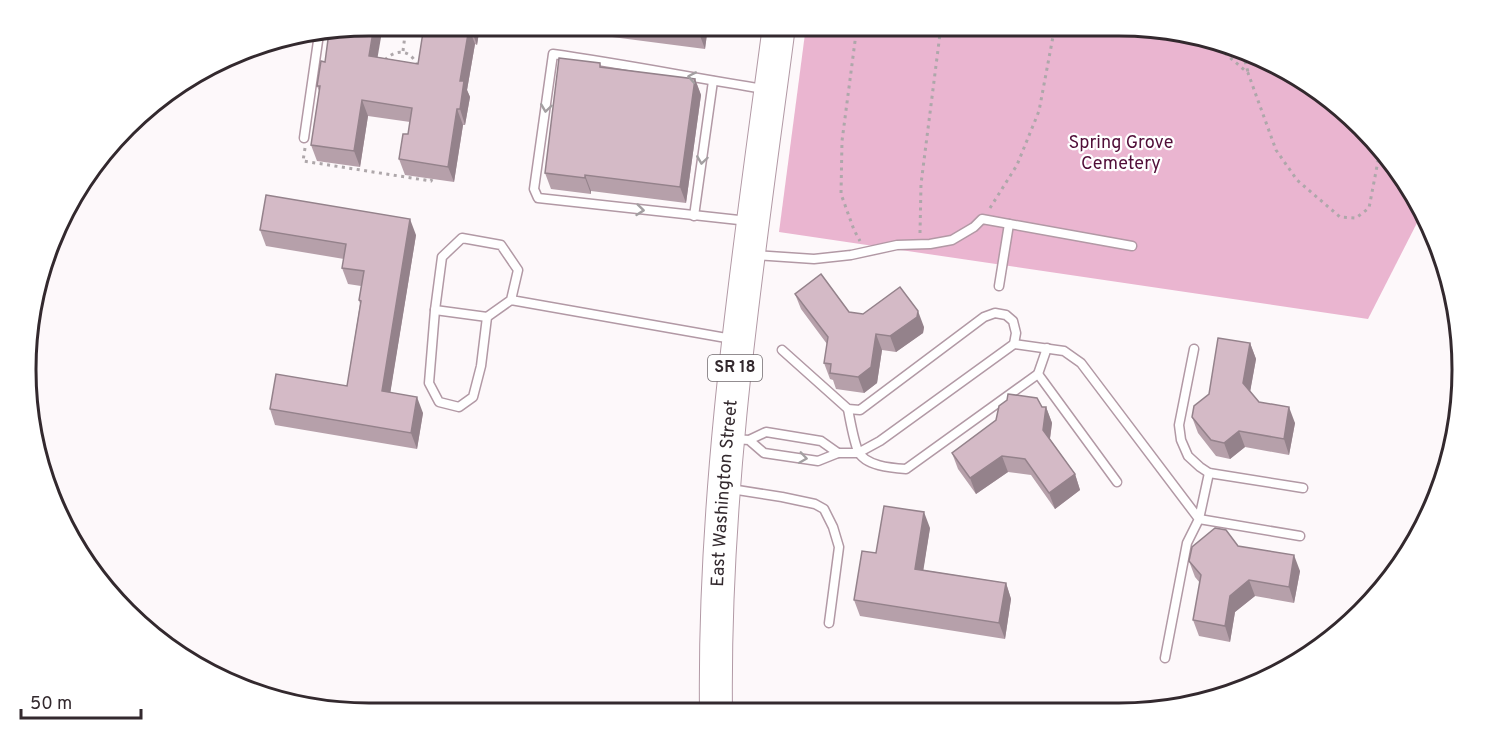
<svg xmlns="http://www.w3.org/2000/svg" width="1488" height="739" font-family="Overpass,sans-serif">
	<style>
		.green { fill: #eab5d0 }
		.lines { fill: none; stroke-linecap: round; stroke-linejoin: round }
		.lane-casing { stroke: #b299a5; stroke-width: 11 }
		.highway-casing { stroke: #b299a5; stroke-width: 34 }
		.path { stroke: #aea7aa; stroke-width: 3; stroke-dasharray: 3 4.5; stroke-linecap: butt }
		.lane { stroke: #fff; stroke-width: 8 }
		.highway { stroke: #fff; stroke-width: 32 }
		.wall { fill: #b6a0aa }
		.shaded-wall { fill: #94828b }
		.building { fill: #d4bac6; stroke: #94828b; stroke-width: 1.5 }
		.oneway { stroke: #a39fa1 }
		.labels { text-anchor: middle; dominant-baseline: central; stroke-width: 4.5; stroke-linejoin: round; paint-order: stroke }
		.shield { fill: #fff; stroke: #70696d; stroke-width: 1.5 }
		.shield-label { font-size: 16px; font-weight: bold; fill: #33292e }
		.park-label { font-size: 18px; fill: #510e38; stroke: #fff }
		.street-label { font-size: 18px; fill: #33292e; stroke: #fff }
		.rim { fill: none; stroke: #33292e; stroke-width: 3 }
	</style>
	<rect width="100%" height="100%" fill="#fdf8fa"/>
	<!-- green -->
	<polygon class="green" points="806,26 1141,26 1270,61 1377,142 1420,217 1368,319 779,232"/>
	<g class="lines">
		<!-- lane casing -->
		<g class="lane-casing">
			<g id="lane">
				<polyline points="304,138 319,34"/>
				<polyline points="694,216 713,81"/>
				<path d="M 748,221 L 538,198 L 534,189 L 553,54 C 624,64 694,78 764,89"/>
				<polyline points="753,255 814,259 851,255 897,245 930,244 952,240 974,227 982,219 1132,246"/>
				<polyline points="999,286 1009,224"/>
				<polyline points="511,300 487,317 481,366 473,397 459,407 439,402 429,383 435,310 442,257 462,238 501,245 518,270 511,300 732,339"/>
				<polyline points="435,310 487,317"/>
				<polyline points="1014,344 1064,351 1081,363 1199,519 1187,543 1165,658"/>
				<polyline points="1194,349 1179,425 1181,440 1188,456 1200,467 1209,473 1303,488"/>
				<polyline points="782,350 848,409 860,410 984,317 995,313 1006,315 1013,321 1016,333 1014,344 880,441 858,453 838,453"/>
				<polyline points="1038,374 1117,482"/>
				<path d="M 848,409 C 850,420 854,441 858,451 C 865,466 891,468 906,469 L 1038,374 L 1047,348"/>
				<polyline points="734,439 749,440 764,453 818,461 838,453 821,441 766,432 749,440"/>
				<polyline points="1209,473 1199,519 1300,536"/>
				<polyline points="731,489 782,497 815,504 824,509 833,527 839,547 829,623"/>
			</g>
		</g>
		<!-- highway casing -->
		<g class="highway-casing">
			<g id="highway">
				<path id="s1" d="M 716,712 C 713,482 749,254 779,26"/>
			</g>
		</g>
		<!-- path -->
		<g class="path">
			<path d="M 395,26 L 400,33 C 409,36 416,34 420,26"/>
			<polyline points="857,26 842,141 841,194 854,230 860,241"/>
			<polyline points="1212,45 1220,49 1248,73 1276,150 1297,180 1340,217 1356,218 1369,208 1378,161 1382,151"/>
			<polyline points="403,51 405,35"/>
			<polyline points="1243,54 1248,72"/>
			<path d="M 385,60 C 396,48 411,50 417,65"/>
			<polyline points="305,148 303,161 431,181 432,179"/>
			<polyline points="990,208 1017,165 1039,111 1055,26"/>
			<polyline points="920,233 921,184 941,26"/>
		</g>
		<!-- lane -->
		<use href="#lane" class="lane"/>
		<!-- highway -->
		<use href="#highway" class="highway"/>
	</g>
	<!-- wall -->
	<g class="wall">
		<polygon points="402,26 413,26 409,28 404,28"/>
		<polygon points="424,26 480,26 477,45 475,44 467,90 470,97 465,125 463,125 454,182 405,175 399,159 408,134 410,122 368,116 360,167 317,161 311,145 319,91 317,86 325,62 377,57 418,64"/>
		<polygon points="586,26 708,26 705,49 589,34"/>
		<polygon points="600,63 601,67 695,79 701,95 686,203 591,191 591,194 551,189 545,173"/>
		<polygon points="260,230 416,235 390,393 423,413 417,449 275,425 270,409 347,386 360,304 359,300 361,286 348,284 342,268 344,259 266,246"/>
		<polygon points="795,294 849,312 924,327 923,333 896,352 882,350 877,383 864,393 836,389 833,380 830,379 824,363 827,344 801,309"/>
		<polygon points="1250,343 1256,359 1250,391 1259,402 1295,423 1289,455 1245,447 1230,459 1216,456 1198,433 1192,417 1209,394"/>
		<polygon points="1042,407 1046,407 1052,423 1050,439 1075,474 1080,490 1055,509 1031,475 1008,472 976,494 958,469 952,453"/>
		<polygon points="930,528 923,570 1006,583 1011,599 1005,639 860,616 854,600 876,553"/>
		<polygon points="1238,546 1300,571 1294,603 1255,596 1235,612 1230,642 1199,636 1193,620 1200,583 1195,577 1189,561"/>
	</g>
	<!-- shaded-wall -->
	<g class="shaded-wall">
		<polygon points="374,26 383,26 375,72 369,56"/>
		<polygon points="472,26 480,26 477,45 471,29"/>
		<polygon points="700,26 708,26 705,49 699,33"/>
		<polygon points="469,28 475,44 467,90 470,97 465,125 460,109 460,81"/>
		<polygon points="695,79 701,95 686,203 680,187"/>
		<polygon points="362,100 368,116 360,167 354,151"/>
		<polygon points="457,109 463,125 454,182 448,167"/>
		<polygon points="585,175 591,191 591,194 585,178"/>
		<polygon points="410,219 416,235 388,407 382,391"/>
		<polygon points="918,311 924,327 923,333 896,352 890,336"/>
		<polygon points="876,334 882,350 877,383 864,393 858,377"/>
		<polygon points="1250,343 1256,359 1249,398 1243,383"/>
		<polygon points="417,397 423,413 417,449 411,433"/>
		<polygon points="1046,407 1052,423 1049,445 1043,430"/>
		<polygon points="1289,407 1295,423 1289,455 1284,439"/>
		<polygon points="1239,431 1245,447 1230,459 1224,443"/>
		<polygon points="1002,456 1008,472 976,494 970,478"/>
		<polygon points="1075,474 1080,490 1055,509 1049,493"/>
		<polygon points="924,512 930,528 921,585 915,569"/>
		<polygon points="1294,555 1300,571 1294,603 1289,587"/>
		<polygon points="1249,580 1255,596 1235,612 1230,642 1225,626 1230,596"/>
		<polygon points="1006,583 1011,599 1005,639 999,623"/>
	</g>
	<!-- building -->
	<g class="building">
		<polygon points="369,26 374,26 369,56 418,64 424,26 472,26 471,29 469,28 460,81 464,81 460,109 457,109 448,167 399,159 403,134 408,134 412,108 362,100 354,151 311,145 320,86 317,86 321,61 325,62 329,32"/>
		<polygon points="641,26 700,26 699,33"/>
		<polygon points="559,58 600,63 600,67 695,79 680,187 585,175 585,178 545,173"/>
		<polygon points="266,195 410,219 382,391 417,397 411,433 270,409 276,374 347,386 361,301 359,300 364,271 342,268 346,244 260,230"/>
		<polygon points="821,274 849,312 863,314 900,287 918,311 917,317 890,336 876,334 871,367 858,377 830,373 831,364 824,363 828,337 795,294"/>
		<polygon points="1218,338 1250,343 1243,383 1259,402 1289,407 1284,439 1239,431 1224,443 1211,440 1192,417 1194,406 1209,394"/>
		<polygon points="1008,394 1037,398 1042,407 1046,407 1043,430 1075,474 1049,493 1025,459 1002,456 970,478 952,453 996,420 999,406 1007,400"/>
		<polygon points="884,506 924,512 915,569 1006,583 999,623 854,600 862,551 876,553"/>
		<polygon points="1215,528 1226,530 1238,546 1294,555 1289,587 1249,580 1230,596 1225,626 1193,620 1201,575 1189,561 1192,547"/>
	</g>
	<!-- one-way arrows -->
	<defs><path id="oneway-chevron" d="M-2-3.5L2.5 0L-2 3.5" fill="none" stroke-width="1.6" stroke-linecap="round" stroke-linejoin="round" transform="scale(1.5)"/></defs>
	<g class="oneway">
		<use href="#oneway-chevron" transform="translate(692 77) rotate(-169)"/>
		<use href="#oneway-chevron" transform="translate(546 108) rotate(98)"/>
		<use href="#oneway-chevron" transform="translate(702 160) rotate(98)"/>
		<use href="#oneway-chevron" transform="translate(640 210) rotate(6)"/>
		<use href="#oneway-chevron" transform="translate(803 458) rotate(8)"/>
	</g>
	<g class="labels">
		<!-- shield labels -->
		<rect class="shield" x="708" y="355" width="54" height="26" rx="4.5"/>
		<g class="shield-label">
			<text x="735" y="368">SR 18</text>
		</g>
		<!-- park labels -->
		<g class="park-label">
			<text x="1121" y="143">Spring Grove<tspan x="1121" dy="21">Cemetery</tspan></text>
		</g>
		<!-- street labels -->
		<g class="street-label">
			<text stroke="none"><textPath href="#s1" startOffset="219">East Washington Street</textPath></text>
		</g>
	</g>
	<!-- crop -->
	<path d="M0 0H1488V739H0ZM369 36H1119A333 333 0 0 1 1452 369V370A333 333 0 0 1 1119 703H369A333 333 0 0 1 36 370V369A333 333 0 0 1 369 36Z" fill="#fff" fill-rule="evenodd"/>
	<path class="rim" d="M369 36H1119A333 333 0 0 1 1452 369V370A333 333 0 0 1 1119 703H369A333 333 0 0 1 36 370V369A333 333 0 0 1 369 36Z"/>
	<!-- scale -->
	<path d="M21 709v9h120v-9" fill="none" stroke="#33292e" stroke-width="3"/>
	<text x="30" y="709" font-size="18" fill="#33292e" stroke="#ffffff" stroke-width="4.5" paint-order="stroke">50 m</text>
</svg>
